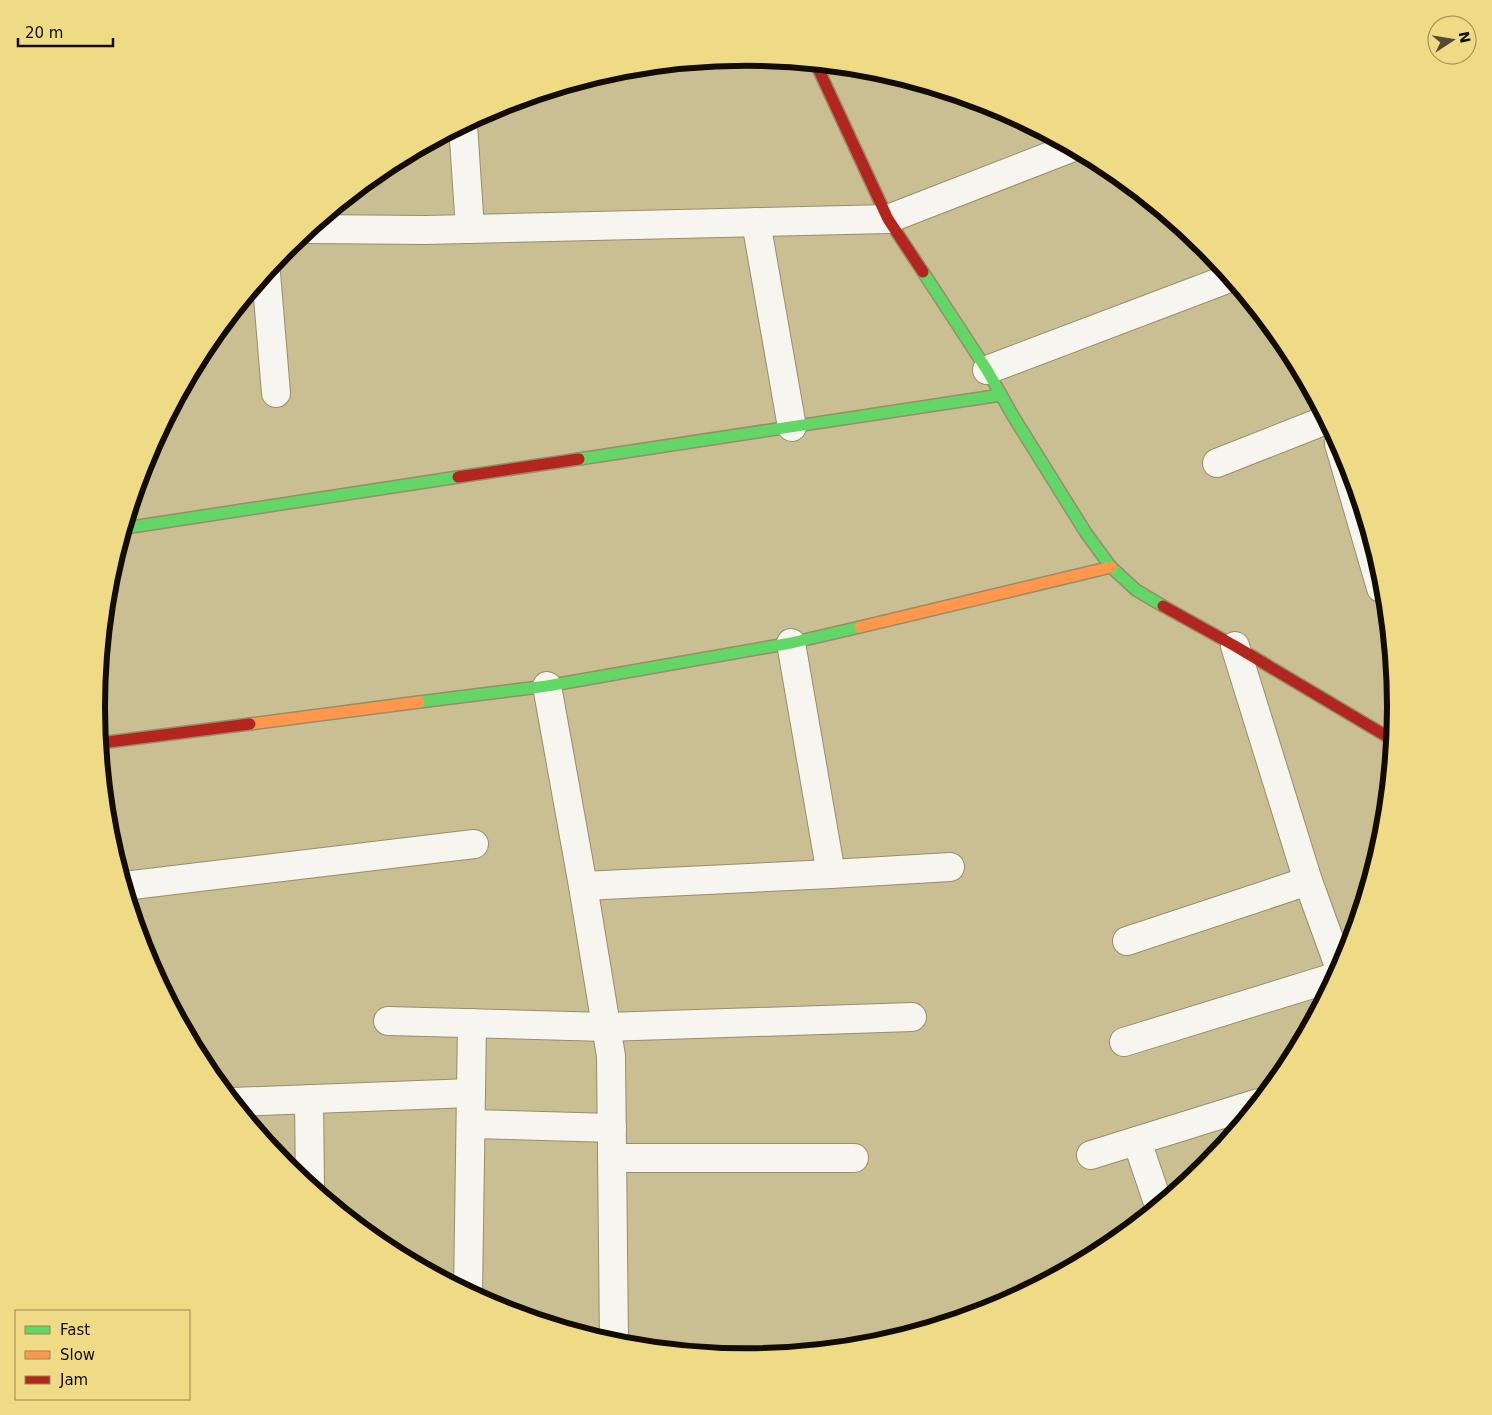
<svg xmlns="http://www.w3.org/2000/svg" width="1492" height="1415" font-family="'DejaVu Sans',sans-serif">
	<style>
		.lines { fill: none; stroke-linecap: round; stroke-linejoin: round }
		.street-casing { stroke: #978e69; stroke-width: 30 }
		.fast-casing { stroke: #978e69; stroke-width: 14 }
		.slow-casing { stroke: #978e69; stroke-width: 14 }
		.jam-casing { stroke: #978e69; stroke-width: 14 }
		.street { stroke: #f7f5ef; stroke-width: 28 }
		.fast { stroke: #63d668; stroke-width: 11 }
		.slow { stroke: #ff974d; stroke-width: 11 }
		.jam { stroke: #b3261e; stroke-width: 11 }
		.rim { fill: none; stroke: #130c00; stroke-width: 6 }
	</style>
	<rect width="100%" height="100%" fill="#cabf92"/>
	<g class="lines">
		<!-- street casing -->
		<g class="street-casing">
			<g id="street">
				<polyline points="463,125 470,229"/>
				<polyline points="756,222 792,427"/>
				<polyline points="309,229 425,230 888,219 1071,148"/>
				<polyline points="266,273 276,393"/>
				<polyline points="987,370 1230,278"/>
				<polyline points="1339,444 1381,588"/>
				<polyline points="1217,463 1326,420"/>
				<polyline points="791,643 831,874"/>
				<polyline points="1235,646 1308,881 1340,969"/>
				<polyline points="547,686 583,886 611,1056 614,1343"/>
				<polyline points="124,886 474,844"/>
				<polyline points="583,886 831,874 950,867"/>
				<polyline points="1127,941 1308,881"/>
				<polyline points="388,1021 606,1027 912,1017"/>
				<polyline points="1124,1042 1335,977"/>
				<polyline points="309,1099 310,1186"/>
				<polyline points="233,1102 471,1093"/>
				<polyline points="471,1124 612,1128"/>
				<polyline points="1137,1141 1159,1206"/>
				<polyline points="1091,1155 1258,1103"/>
				<polyline points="612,1158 854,1158"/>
				<polyline points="468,1293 472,1023"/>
			</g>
		</g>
		<!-- fast casing -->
		<g class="fast-casing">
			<g id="fast">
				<polyline points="923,272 987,370 1013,416 1086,533 1111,567 1136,590 1163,606"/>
				<polyline points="579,459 1001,395"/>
				<polyline points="125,528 458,477"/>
				<polyline points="419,702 547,686 791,643 860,627"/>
			</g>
		</g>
		<!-- slow casing -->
		<g class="slow-casing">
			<g id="slow">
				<polyline points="860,627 1111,567"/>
				<polyline points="250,724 419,702"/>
			</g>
		</g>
		<!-- jam casing -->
		<g class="jam-casing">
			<g id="jam">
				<polyline points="816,64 888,219 923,272"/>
				<polyline points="458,477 579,459"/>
				<polyline points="1163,606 1235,646 1393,740"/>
				<polyline points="100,743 250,724"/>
			</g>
		</g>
		<!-- street -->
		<use href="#street" class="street"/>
		<!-- fast -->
		<use href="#fast" class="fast"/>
		<!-- slow -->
		<use href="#slow" class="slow"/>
		<!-- jam -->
		<use href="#jam" class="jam"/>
	</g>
	<!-- crop -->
	<path d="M0 0H1492V1415H0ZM105 707a641 641 0 1 1 1282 0a641 641 0 1 1-1282 0Z" fill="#efda86" fill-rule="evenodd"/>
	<path class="rim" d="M105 707a641 641 0 1 1 1282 0a641 641 0 1 1-1282 0Z"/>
	<!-- legend -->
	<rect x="15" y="1310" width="175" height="90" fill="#efda86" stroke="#978850"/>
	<rect x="25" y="1326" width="25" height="8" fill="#63d668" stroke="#978850"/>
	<text x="60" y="1335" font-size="15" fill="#130c00">Fast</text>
	<rect x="25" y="1351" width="25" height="8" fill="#ff974d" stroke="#978850"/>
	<text x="60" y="1360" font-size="15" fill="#130c00">Slow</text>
	<rect x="25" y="1376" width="25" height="8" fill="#b3261e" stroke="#978850"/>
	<text x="60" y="1385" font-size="15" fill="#130c00">Jam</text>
	<!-- north arrow -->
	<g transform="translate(1452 40) rotate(78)"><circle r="24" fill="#efda86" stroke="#978850"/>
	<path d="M0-4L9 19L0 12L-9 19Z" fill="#534b33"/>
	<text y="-8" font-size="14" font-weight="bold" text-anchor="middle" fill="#130c00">N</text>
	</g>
	<!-- scale -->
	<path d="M18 38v8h95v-8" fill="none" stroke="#130c00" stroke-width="2.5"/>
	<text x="25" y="38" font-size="15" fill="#130c00" stroke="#efda86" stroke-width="4" paint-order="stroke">20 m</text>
</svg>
